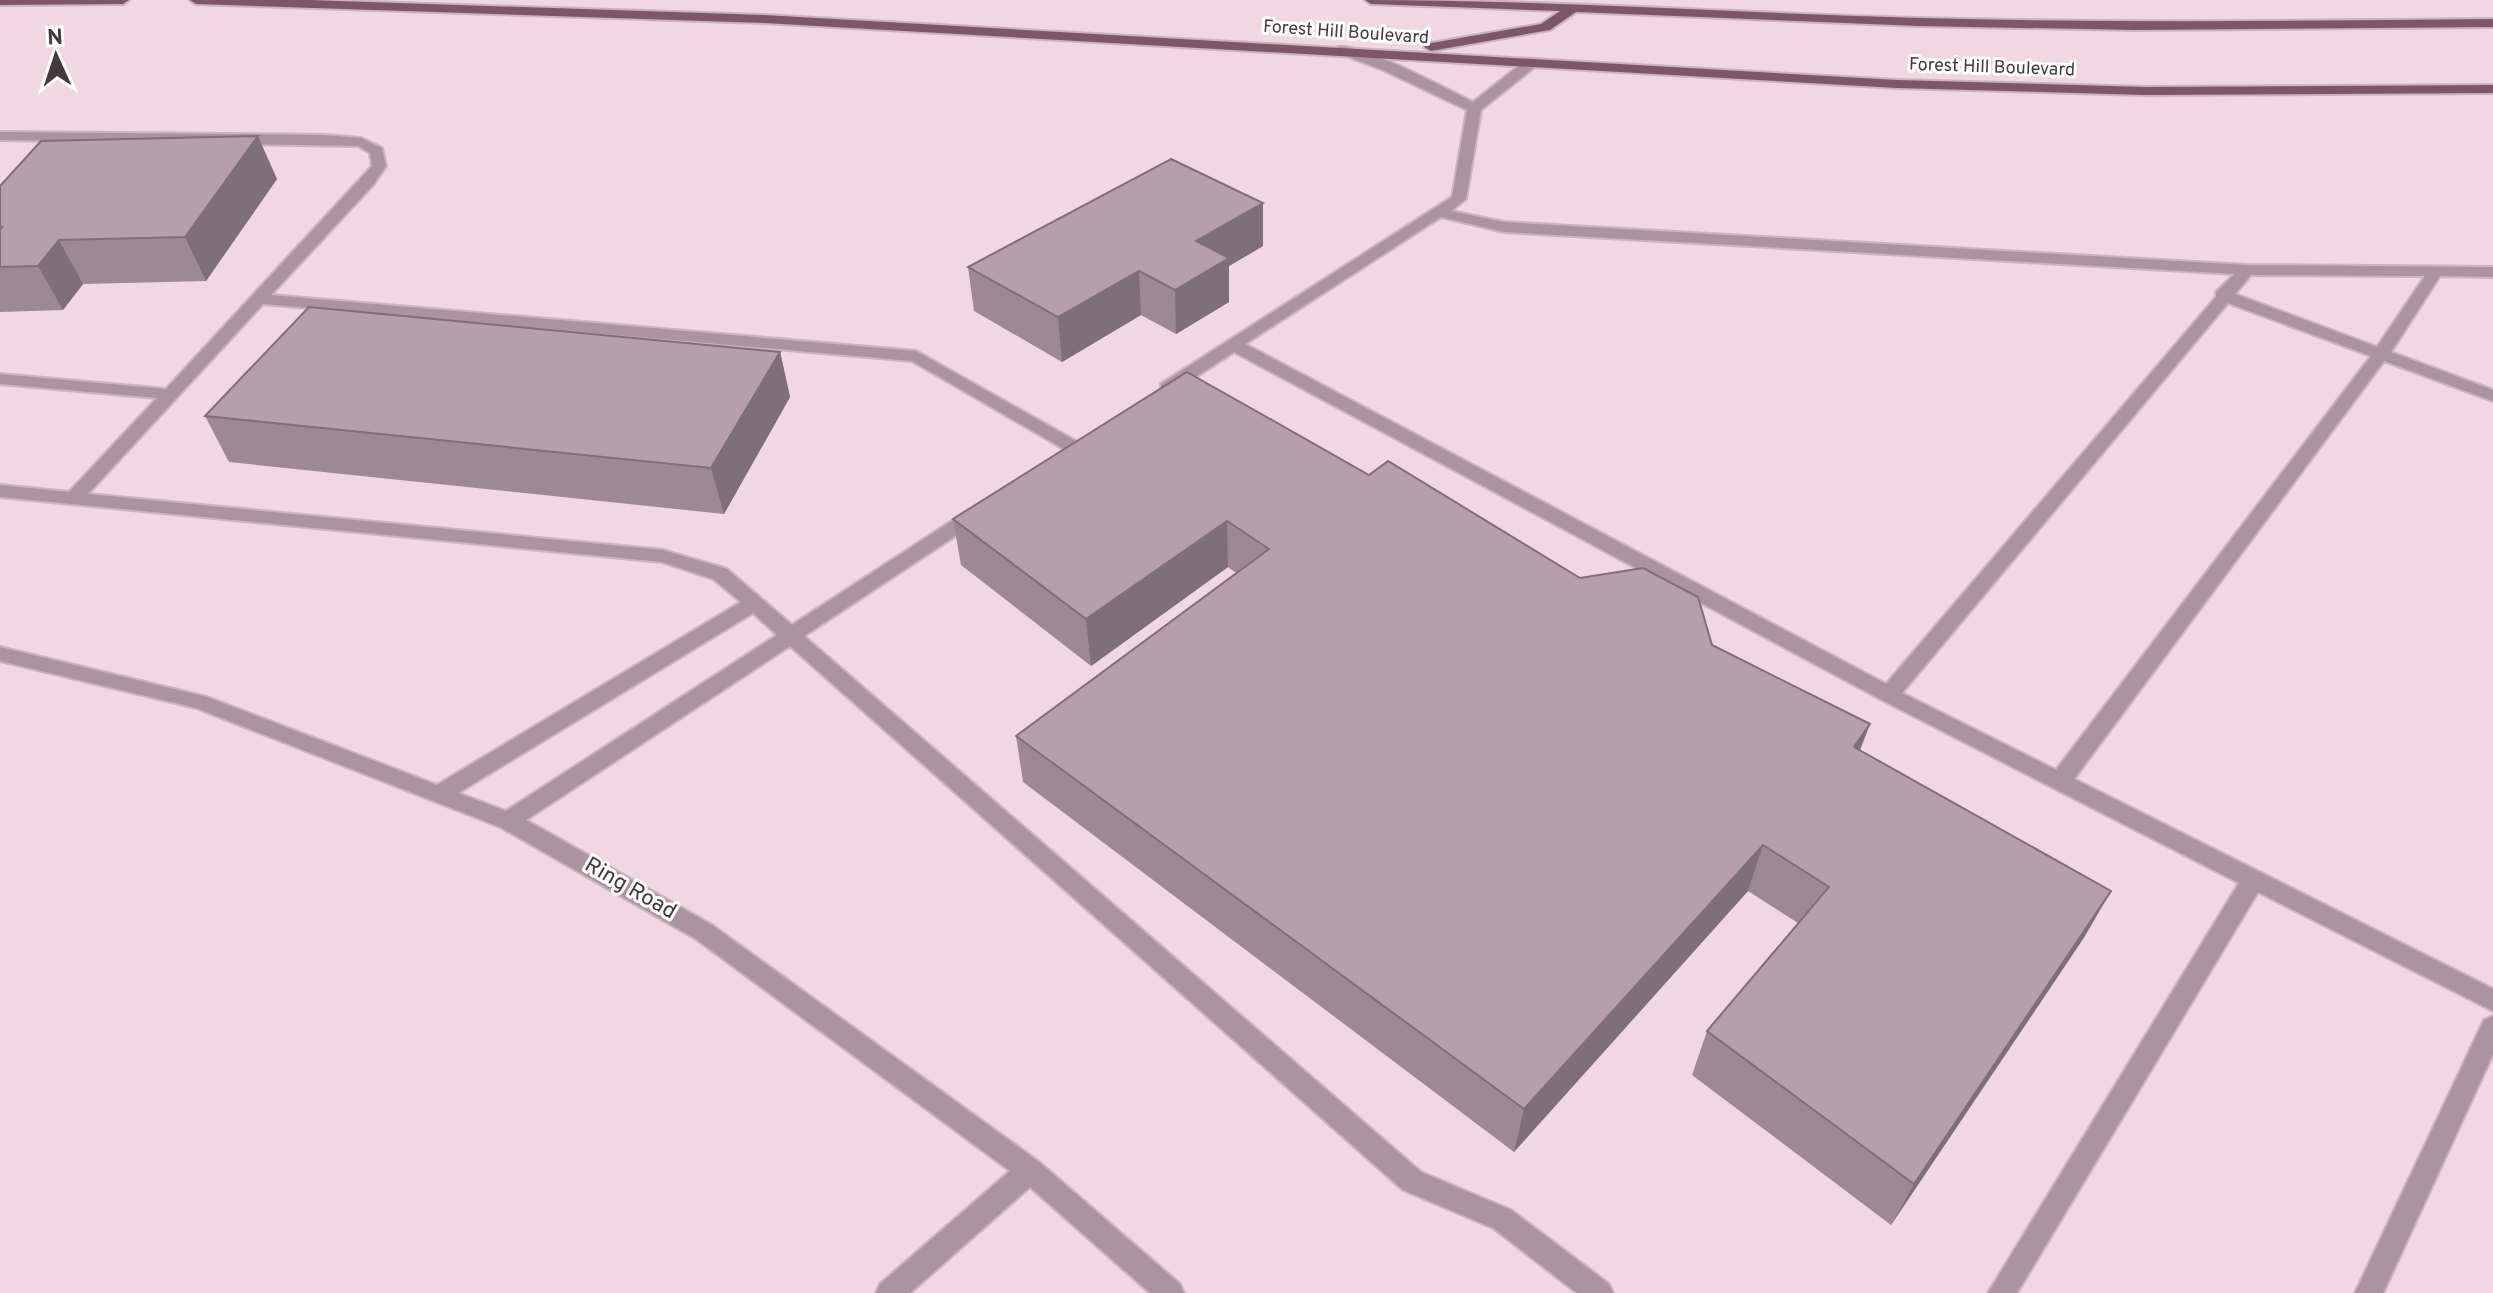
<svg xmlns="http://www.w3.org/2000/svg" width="2493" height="1293" font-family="Overpass,sans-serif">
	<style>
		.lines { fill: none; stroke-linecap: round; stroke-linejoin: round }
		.minor-casing { stroke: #cab4be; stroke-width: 4 }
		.major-casing { stroke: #cab4be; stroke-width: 4 }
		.minor { fill: #ab949e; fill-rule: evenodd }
		.major { fill: #7d5669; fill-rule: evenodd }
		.wall { fill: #9d8991 }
		.shaded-wall { fill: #7f6f76 }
		.building { fill: #b69fa9; stroke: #7f6f76; stroke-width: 2 }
		.labels { text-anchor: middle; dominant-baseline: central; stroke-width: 6; stroke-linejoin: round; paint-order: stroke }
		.far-street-label { font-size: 18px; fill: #43393e; stroke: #fff }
		.street-label { font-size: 22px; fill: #43393e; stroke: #fff }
	</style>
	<rect width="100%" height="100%" fill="#f0d7e2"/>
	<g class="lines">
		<!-- minor casing -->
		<g class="minor-casing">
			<g id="minor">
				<path d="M 1338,47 C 1364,44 1446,89 1473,102 L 1526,60 L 1536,60 L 1536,66 L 1481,110 L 1466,199 L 1451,211 L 1504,222 L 2247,265 L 2493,267 L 2493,277 L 2440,276 L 2391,352 L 2493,390 L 2493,401 L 2384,361 L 2074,779 L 2493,989 L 2493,1011 L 2258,892 L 2017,1293 L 1988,1293 L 2239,883 L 1882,700 L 1234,352 L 1173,392 L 1161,392 L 1161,384 L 1452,197 L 1467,110 L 1383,70 L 1338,53 ZM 1441,217 L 1504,232 L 2235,274 L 2216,292 L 2216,297 L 1886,684 L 1245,344 ZM 2251,275 L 2425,276 L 2377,347 L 2235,294 ZM 2228,303 L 2371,356 L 2056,770 L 1902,693 Z"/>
				<path d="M 0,132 L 324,135 L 361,138 L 382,148 L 386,166 L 373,185 L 271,295 L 916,351 L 1081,444 L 1084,448 L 1081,452 L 1069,452 L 912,361 L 263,304 L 88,494 L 663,550 L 727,569 L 792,625 L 970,509 L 984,509 L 986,513 L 984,517 L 804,636 L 1421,1172 L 1511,1210 L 1609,1284 L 1613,1293 L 1577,1293 L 1493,1228 L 1403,1190 L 790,646 L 526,820 L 712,925 L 1039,1162 L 1180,1284 L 1184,1293 L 1150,1293 L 1030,1187 L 910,1293 L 876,1293 L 880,1284 L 1010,1171 L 696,939 L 500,827 L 196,708 L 0,661 L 0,647 L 207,697 L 437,785 L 741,602 L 713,579 L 662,562 L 0,497 L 0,485 L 69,492 L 157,398 L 0,384 L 0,374 L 166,389 L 372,166 L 370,153 L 358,146 L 0,140 ZM 753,613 L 777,635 L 506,811 L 458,793 Z"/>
				<polygon points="2493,1016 2493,1054 2383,1293 2355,1293 2484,1020"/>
			</g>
		</g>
		<!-- major casing -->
		<g class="major-casing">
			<g id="major">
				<polygon points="0,0 129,0 123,4 0,5"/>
				<polygon points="190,0 309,0 764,15 1897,80 2145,87 2493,85 2493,93 2145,95 1897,88 764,23 196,4"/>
				<path d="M 1365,0 C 1550,0 1735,13 1920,18 C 2111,23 2302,21 2493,19 L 2493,27 L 2135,30 L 1918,26 L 1576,12 L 1550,30 L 1431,51 L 1424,47 L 1426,44 L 1541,24 L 1560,11 L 1371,4 Z"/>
			</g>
		</g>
		<!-- minor -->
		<use href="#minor" class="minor"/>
		<!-- major -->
		<use href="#major" class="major"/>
	</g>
	<!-- wall -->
	<g class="wall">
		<polygon points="277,179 206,281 83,284 63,310 0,312 0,186"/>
		<polygon points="1263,203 1263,246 1229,266 1229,302 1176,334 1141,315 1062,362 974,311 968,267"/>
		<polygon points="780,352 790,397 724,514 229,462 205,416"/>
		<polygon points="1369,475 1580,578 1870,724 1860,750 2085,936 1891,1225 1692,1075 1707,1031 1798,923 1748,891 1514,1152 1023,782 1016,736 1236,573 1228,567 1091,666 961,565 953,519"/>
	</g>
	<!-- shaded-wall -->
	<g class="shaded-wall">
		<polygon points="258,136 277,179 206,281 185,237"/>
		<polygon points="1263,203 1263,246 1229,266 1229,302 1176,334 1175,290 1196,241"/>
		<polygon points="59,240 83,284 63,310 38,266"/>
		<polygon points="1139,271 1141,315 1062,362 1058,317"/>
		<polygon points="780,352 790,397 724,514 711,468"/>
		<polygon points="1227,521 1228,567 1091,666 1086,619"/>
		<polygon points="1870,724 1852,770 1854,747"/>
		<polygon points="1763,845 1748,891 1514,1152 1524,1109"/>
		<polygon points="2111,891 2085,936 1891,1225 1914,1184"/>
	</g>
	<!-- building -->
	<g class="building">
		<polygon points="258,136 185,237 59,240 38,266 0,267 0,230 2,227 0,227 0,186 41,141"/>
		<polygon points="1171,159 1263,203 1196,241 1229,258 1175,290 1139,271 1058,317 968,267"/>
		<polygon points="309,307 780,352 711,468 205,416"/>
		<polygon points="1187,372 1369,475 1388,461 1580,578 1643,568 1698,597 1712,645 1870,724 1854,747 2111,891 1914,1184 1707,1031 1829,887 1763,845 1524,1109 1016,736 1269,549 1227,521 1086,619 953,519"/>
	</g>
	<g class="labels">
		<!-- far-street labels -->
		<g class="far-street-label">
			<text transform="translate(1346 33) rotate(4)">Forest Hill Boulevard</text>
			<text transform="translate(1992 68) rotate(2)">Forest Hill Boulevard</text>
		</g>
		<!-- street labels -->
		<g class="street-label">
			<text transform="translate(630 889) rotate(30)">Ring Road</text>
		</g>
	</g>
	<!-- north arrow -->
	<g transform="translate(56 56) rotate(357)" stroke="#ffffff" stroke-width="6" paint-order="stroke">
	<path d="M0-6L14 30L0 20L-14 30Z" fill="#43393e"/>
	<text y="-12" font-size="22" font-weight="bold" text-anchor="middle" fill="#43393e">N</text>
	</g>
</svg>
